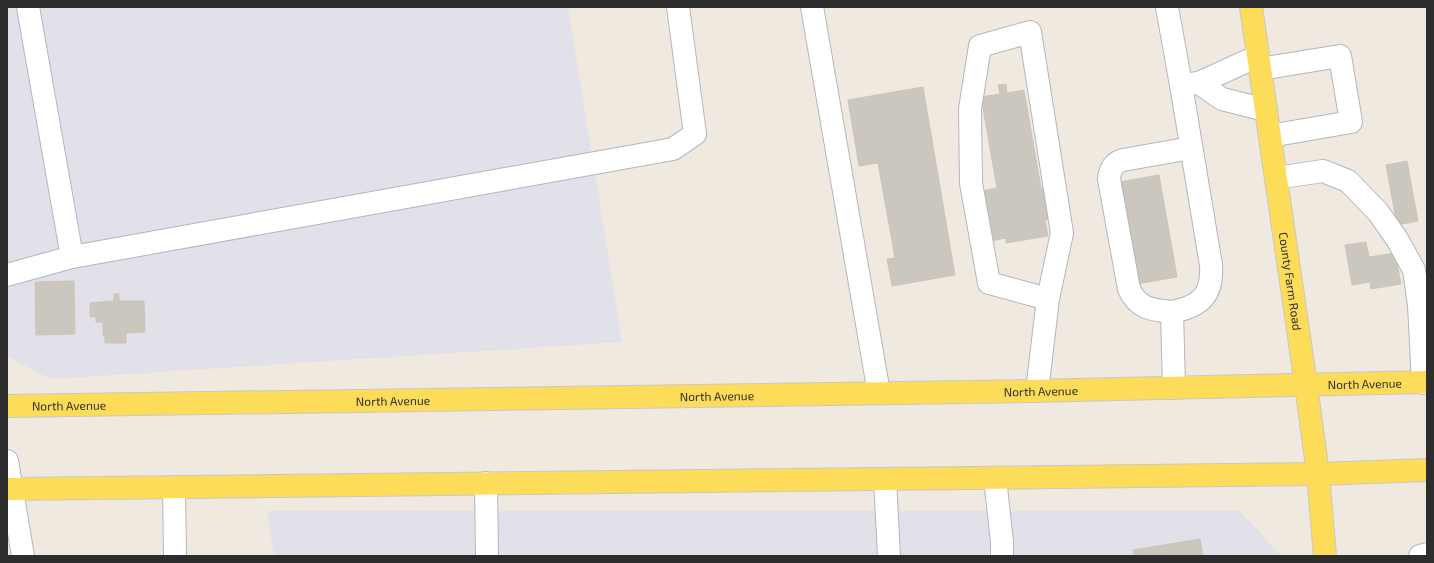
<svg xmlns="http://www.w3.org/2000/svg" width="1434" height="563" font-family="'Exo 2',sans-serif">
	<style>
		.industrial { fill: #e2e0e8 }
		.building { fill: #cbc6be; stroke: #ccc5b8 }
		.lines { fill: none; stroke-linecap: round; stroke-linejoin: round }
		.minor-casing { stroke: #b3b5c2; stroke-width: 24 }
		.major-casing { stroke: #c8c8c8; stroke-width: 24 }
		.minor { stroke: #fff; stroke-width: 22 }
		.major { stroke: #fcdc58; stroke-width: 22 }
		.labels { text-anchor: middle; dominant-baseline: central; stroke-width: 3; stroke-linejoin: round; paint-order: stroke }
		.street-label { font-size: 12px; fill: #2d2d2d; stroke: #fff }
	</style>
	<rect width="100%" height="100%" fill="#f0e9df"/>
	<!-- industrial -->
	<g class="industrial">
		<polygon points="7,7 568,7 622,342 50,379 7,356"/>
		<polygon points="267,511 1240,511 1281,556 274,556"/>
	</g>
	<!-- building -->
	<g class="building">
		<polygon points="1006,84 1007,93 1024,90 1041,188 1044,188 1049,219 1045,220 1048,236 1006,243 1006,238 991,241 982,191 997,188 981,97 1000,94 998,85"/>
		<polygon points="923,87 955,275 892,286 887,259 895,258 878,163 859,166 848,100"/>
		<polygon points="1407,161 1418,221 1397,225 1386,165"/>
		<polygon points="1159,175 1177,277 1137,284 1119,182"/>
		<polygon points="1366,242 1369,257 1395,253 1401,284 1371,289 1370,282 1352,285 1345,245"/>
		<polygon points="74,281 75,334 36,335 35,282"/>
		<polygon points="114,294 119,294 119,301 144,301 145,332 126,333 126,343 105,343 105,336 103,336 103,322 96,322 96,317 90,317 90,303 114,301"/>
		<polygon points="1200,539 1203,556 1134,556 1133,550"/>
	</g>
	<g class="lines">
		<!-- minor casing -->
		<g class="minor-casing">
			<g id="minor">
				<polyline points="28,7 72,257"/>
				<polyline points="812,7 879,393"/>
				<polyline points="1167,7 1181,85 1199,83 1258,56"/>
				<polyline points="1260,69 1340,56 1351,122 1270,136"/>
				<polyline points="1199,83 1222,99 1266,110"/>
				<polyline points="1276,178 1323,171 1348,181 1378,212 1397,239 1414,270 1419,305 1423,383"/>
				<polyline points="7,275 72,257 673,149 695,134 678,7"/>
				<path d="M 1172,312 C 1152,310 1138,309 1129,289 L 1109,179 C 1110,169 1113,163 1123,160 L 1191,148"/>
				<path d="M 1174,388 L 1172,312 C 1201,306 1213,295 1211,265 L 1181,85"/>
				<polyline points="1037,391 1048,299 1062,233 1030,32 980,46 970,109 971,183 989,283 1048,299"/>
				<polyline points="7,461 23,556"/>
				<polyline points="995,478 1002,542 1002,556"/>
				<polyline points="885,479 889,556"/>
				<polyline points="486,483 487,556"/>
				<polyline points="174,487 175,556"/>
				<polyline points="1420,556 1427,554"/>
			</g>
		</g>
		<!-- major casing -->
		<g class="major-casing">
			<g id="major">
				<path id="s1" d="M 1251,7 L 1306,385 L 1318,474 L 1325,556"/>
				<path id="s2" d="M 7,406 L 1031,391 L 1427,382"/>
				<polyline points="7,489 1318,474 1427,470"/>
			</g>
		</g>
		<!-- minor -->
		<use href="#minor" class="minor"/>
		<!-- major -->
		<use href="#major" class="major"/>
	</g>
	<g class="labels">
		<!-- street labels -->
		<g class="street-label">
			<text stroke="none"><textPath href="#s1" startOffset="277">County Farm Road</textPath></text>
			<text stroke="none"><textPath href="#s2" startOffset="1358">North Avenue</textPath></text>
			<text stroke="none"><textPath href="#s2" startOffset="1034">North Avenue</textPath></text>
			<text stroke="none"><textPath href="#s2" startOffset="710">North Avenue</textPath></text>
			<text stroke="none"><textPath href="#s2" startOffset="386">North Avenue</textPath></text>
			<text stroke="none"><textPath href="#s2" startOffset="62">North Avenue</textPath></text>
		</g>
	</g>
	<!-- border -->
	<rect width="1434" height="563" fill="none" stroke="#2d2d2d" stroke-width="16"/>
</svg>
